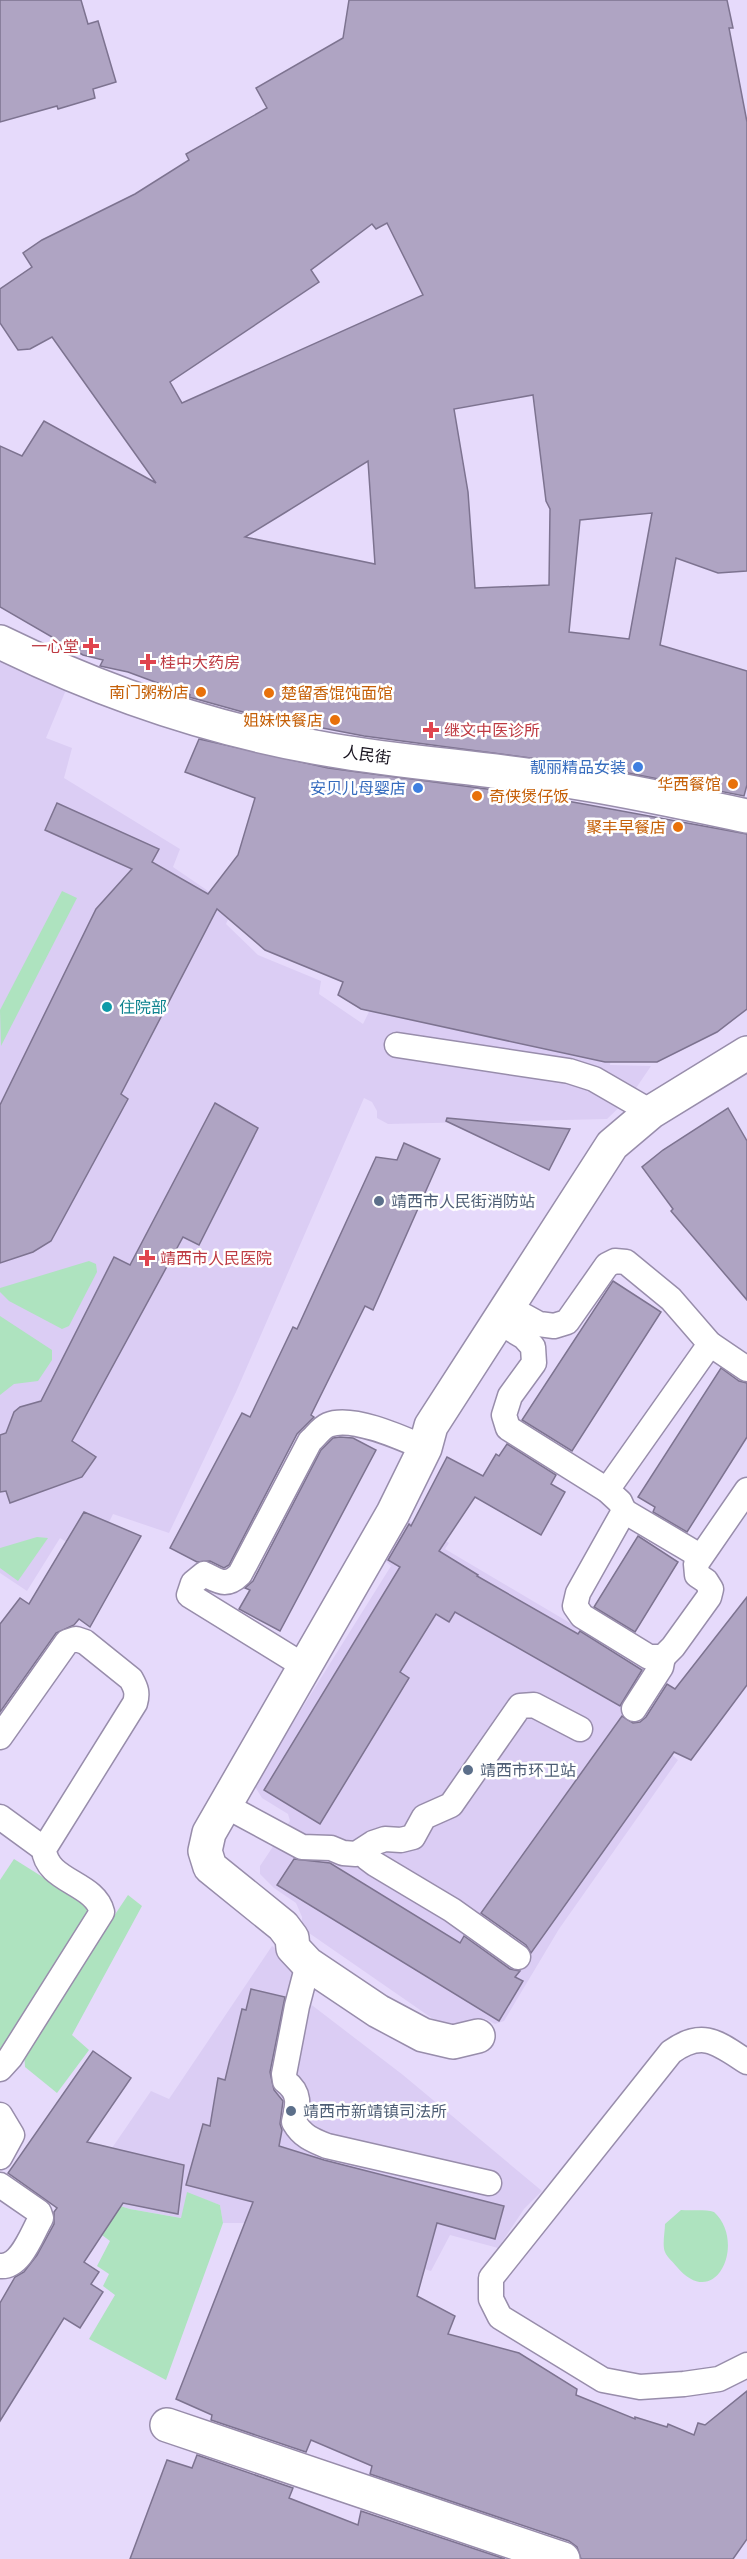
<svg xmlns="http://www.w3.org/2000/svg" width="747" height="2559" font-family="Rubik,'Noto Sans SC',sans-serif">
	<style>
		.built { fill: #dbcdf4 }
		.green { fill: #aee3bf }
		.building { fill: #afa4c3; stroke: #7d7390; stroke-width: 1.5; fill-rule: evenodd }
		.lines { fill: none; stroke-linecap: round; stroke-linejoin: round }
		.service-casing { stroke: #988dab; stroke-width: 27 }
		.minor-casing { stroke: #988dab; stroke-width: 36 }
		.service { stroke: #fff; stroke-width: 24 }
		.minor { stroke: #fff; stroke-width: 33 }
		.health-dot { fill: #e0444e; stroke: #fff; stroke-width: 2 }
		.food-dot { fill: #e8710a; stroke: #fff; stroke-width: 2 }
		.shop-dot { fill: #3f7fe0; stroke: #fff; stroke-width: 2 }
		.culture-dot { fill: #0f9aa8; stroke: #fff; stroke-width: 2 }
		.service-dot { fill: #5c6f8a; stroke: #fff; stroke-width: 2 }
		.labels { text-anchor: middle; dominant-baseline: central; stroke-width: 5; stroke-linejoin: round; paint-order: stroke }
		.health-label { font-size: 16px; fill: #be3a42; stroke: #fff; text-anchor: start }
		.food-label { font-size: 16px; fill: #c56008; stroke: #fff; text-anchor: end }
		.street-label { font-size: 16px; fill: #15101c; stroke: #fff }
		.shop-label { font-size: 16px; fill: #366cbe; stroke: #fff; text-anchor: end }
		.culture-label { font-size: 16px; fill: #0d838f; stroke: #fff; text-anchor: start }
		.service-label { font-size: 16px; fill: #4e5e75; stroke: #fff; text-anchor: start }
	</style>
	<rect width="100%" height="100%" fill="#e6dafb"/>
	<!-- built -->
	<g class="built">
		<polygon points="0,660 68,685 46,738 72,748 64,778 180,849 173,867 233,908 226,924 258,955 321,981 319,994 363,1024 400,949 621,994 610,1065 651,1066 630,1097 607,1119 388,1124 377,1118 377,1111 372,1102 364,1098 236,1392 169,1533 113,1514 92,1558 60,1538 27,1591 0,1573"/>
		<polygon points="408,1520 449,1543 445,1549 646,1668 621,1712 678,1760 559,1929 504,2021 495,2024 486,2019 459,2024 436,2021 309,1933 302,1924 302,1917 296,1903 274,1888 260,1874 260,1866 290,1821 288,1814 262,1798 254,1785 391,1566 383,1559"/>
		<polygon points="272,1946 293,1961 300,1996 403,2075 542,2191 524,2209 498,2248 450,2235 431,2271 269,2223 223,2223 220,2205 187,2193 182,2218 130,2209 97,2199 97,2170 151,2091 169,2099"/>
	</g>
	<!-- green -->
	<g class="green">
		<polygon points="62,891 77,898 1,1046 0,1010"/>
		<polygon points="89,1261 96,1264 97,1272 69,1326 62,1329 9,1301 0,1292 0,1288"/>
		<polygon points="0,1316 52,1350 52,1360 38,1381 14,1384 0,1395"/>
		<polygon points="37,1537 48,1538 18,1581 0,1568 0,1548"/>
		<polygon points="14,1859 92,1908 0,2055 0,1880"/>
		<polygon points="128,1895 142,1906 72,2035 89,2050 57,2093 25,2067 24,2051"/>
		<polygon points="187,2192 220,2205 223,2223 166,2380 89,2339 115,2295 103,2286 109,2274 97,2266 110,2241 98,2232 97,2199 130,2209 181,2218"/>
		<path d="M 681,2210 C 691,2211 705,2209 714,2212 C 747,2242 716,2313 677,2267 C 674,2263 667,2257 665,2252 C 662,2245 665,2232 665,2224 Z"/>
	</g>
	<!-- building -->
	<g class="building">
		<polygon points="0,0 81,0 88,24 98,21 116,82 93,89 95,98 58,109 57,106 0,122"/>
		<path d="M 349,0 L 727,0 L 733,28 L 729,28 L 747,122 L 747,571 L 718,573 L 676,558 L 660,645 L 747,671 L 747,785 L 744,796 L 598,767 L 364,736 L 250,714 L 189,697 L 190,695 L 128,672 L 100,666 L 103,660 L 83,655 L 0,607 L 0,446 L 22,456 L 44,421 L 156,483 L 52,337 L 30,349 L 18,350 L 0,323 L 0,289 L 32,267 L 23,253 L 42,240 L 135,194 L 189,160 L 186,154 L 267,108 L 256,88 L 343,38 ZM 387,223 L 423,295 L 182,403 L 170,382 L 319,282 L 311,270 L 372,224 L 376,229 ZM 533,395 L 546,501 L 550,509 L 549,585 L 475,588 L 468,492 L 454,409 ZM 368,461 L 375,564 L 245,537 L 286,512 ZM 652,513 L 629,639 L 569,632 L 580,520 Z"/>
		<polygon points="199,739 328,768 540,796 747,834 747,1009 717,1032 657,1062 605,1062 361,1009 338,995 343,982 265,950 217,909 121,1094 128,1099 51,1241 33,1252 0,1263 0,1105 96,909 132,869 45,830 57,803 159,849 152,862 208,894 238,855 255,798 185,772"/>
		<polygon points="215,1103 258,1128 199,1245 183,1237 72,1441 96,1457 82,1477 10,1503 6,1491 0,1492 0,1435 6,1433 14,1412 20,1407 41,1401 114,1257 130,1265"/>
		<polygon points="728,1108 747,1141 747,1300 671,1211 673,1209 642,1167 663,1150"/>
		<polygon points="447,1118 570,1129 549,1170 446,1121"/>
		<polygon points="404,1143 440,1159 373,1310 365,1306 311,1415 314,1417 297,1434 229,1565 224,1568 210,1561 197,1562 170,1548 242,1413 250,1417 293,1327 297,1329 376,1157 397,1160"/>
		<polygon points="613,1281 661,1312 572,1451 522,1420"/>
		<polygon points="721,1368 739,1381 747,1383 747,1437 687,1532 653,1512 655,1507 638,1497"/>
		<polygon points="340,1437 353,1438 376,1450 280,1631 239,1609 250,1590 245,1588 253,1581 321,1450 333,1438"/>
		<polygon points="507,1444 556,1475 551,1484 565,1492 541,1535 475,1497 439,1551 478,1575 477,1576 578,1634 580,1631 642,1670 620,1706 455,1612 449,1622 436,1614 400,1672 409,1678 320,1824 264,1790 400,1567 388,1560 409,1524 411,1526 447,1457 483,1476 496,1454 499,1456"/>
		<polygon points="84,1512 141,1536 90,1627 79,1619 74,1625 56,1633 0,1712 0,1624 20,1598 29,1604"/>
		<polygon points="638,1536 678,1562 635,1632 594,1607"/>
		<polygon points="747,1597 747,1685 691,1760 674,1752 531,1953 526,1945 481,1913 622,1716 633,1723 640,1722 646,1717 667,1684 675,1689"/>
		<polygon points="294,1859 330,1863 460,1943 464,1936 510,1969 520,1971 515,1977 523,1981 499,2021 277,1885"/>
		<polygon points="251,1989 285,1997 270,2072 274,2090 283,2101 280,2124 282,2130 279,2146 324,2160 504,2206 495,2239 437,2223 417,2296 455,2316 448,2334 519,2353 577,2389 576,2395 635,2419 635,2417 667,2427 668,2424 694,2435 698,2423 705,2425 747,2391 747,2539 733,2559 581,2559 577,2547 569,2541 370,2474 372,2466 311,2440 306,2452 211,2420 212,2415 176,2399 253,2202 186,2185 203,2124 210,2126 218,2078 225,2080 242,2009 246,2010"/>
		<polygon points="93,2051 131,2078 87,2142 184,2165 178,2214 123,2203 84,2262 99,2272 91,2284 103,2292 80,2328 64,2318 0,2421 0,2303 15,2277 24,2272 37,2255 54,2224 54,2212 57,2208 8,2173"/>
		<polygon points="197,2455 293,2488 289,2498 358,2525 361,2511 505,2559 130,2559 167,2460 192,2468"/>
	</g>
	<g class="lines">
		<!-- service casing -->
		<g class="service-casing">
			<g id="service">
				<polyline points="397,1045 569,1071 594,1079 651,1112"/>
				<polyline points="508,1307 539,1324 554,1326 567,1322 607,1265 615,1261 626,1262 671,1299 710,1344 747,1369"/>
				<polyline points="499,1322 524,1337 533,1347 534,1363 510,1396 504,1415 508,1428 607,1490 620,1502 624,1511 578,1593 575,1606 582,1616 649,1657 663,1657 673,1647 709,1597 711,1589 706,1581 697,1575 696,1564 747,1490"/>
				<polyline points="607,1490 710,1344"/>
				<polyline points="624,1511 700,1556"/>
				<path d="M 304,1666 L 189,1595 L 193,1583 L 204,1574 C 219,1581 226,1588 240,1574 L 310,1441 C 315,1437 321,1428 328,1425 C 352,1415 402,1438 425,1448"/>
				<polyline points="634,1709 661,1667 663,1657"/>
				<path d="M 0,1737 L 67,1642 L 76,1639 L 85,1642 L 131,1679 C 136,1688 138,1693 135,1703 L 44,1849 C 46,1882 95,1882 102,1912 L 10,2058 L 0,2069"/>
				<polyline points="226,1806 302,1847 331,1848 343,1853 356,1854 373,1843 385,1839 401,1840 413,1837 424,1817 451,1805 520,1706 534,1705 580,1729"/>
				<polyline points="0,1817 44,1849"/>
				<polyline points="364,1851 367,1858 375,1864 452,1910 518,1957"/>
				<path d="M 308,1964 L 297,2006 L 284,2074 L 285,2081 C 301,2093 298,2105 294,2122 C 302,2136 312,2140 327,2146 L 489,2183"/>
				<path d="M 747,2062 C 718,2043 703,2029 671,2052 L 491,2278 L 491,2299 L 500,2317 L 603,2380 L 640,2387 L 684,2384 L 719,2379 L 747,2365"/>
				<polyline points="0,2115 12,2135 0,2157"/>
				<path d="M 0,2185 L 39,2212 L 41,2218 C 32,2233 21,2268 0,2266"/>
			</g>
		</g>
		<!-- minor casing -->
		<g class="minor-casing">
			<g id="minor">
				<path d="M 0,642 C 104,693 216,731 331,750 C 411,764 493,768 573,782 C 632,791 689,804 747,816"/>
				<polyline points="478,2036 453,2042 423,2035 378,2011 308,1964 293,1948 292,1938 283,1926 210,1867 205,1851 209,1833 393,1513 425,1448 431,1426 612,1145 651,1112 747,1053"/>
				<polyline points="167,2425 563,2559"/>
			</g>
		</g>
		<!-- service -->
		<use href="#service" class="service"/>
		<!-- minor -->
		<use href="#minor" class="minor"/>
	</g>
	<!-- markers -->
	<g class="health-dot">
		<path d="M88 637h6v6h6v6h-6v6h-6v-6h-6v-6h6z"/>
		<path d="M145 653h6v6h6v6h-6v6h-6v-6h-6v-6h6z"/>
		<path d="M428 721h6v6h6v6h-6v6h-6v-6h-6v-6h6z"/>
		<path d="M144 1249h6v6h6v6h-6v6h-6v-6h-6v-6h6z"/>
	</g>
	<g class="food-dot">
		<circle cx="201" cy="692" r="6"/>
		<circle cx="269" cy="693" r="6"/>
		<circle cx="335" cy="720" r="6"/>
		<circle cx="733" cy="784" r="6"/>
		<circle cx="477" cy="796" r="6"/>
		<circle cx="678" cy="827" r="6"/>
	</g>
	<g class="shop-dot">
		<circle cx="638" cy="767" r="6"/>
		<circle cx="418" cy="788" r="6"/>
	</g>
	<circle class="culture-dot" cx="107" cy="1007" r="6"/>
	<g class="service-dot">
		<circle cx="379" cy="1201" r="6"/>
		<circle cx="468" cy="1770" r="6"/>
		<circle cx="291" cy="2111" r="6"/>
	</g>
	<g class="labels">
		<!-- health labels -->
		<g class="health-label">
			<text x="79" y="646" text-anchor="end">一心堂</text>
			<text x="160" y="662">桂中大药房</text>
			<text x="444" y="730">继文中医诊所</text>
			<text x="160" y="1258">靖西市人民医院</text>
		</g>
		<!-- food labels -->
		<g class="food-label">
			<text x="189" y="692">南门粥粉店</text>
			<text x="281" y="693" text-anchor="start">楚留香馄饨面馆</text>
			<text x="323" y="720">姐妹快餐店</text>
			<text x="721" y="784">华西餐馆</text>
			<text x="489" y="796" text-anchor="start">奇侠煲仔饭</text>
			<text x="666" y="827">聚丰早餐店</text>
		</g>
		<!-- street labels -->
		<g class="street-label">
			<text transform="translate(367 755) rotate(8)">人民街</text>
		</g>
		<!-- shop labels -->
		<g class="shop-label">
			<text x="626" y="767">靓丽精品女装</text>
			<text x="406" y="788">安贝儿母婴店</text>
		</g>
		<!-- culture labels -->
		<g class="culture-label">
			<text x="119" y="1007">住院部</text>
		</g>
		<!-- service labels -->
		<g class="service-label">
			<text x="391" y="1201">靖西市人民街消防站</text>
			<text x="480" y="1770">靖西市环卫站</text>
			<text x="303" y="2111">靖西市新靖镇司法所</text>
		</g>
	</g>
</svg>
